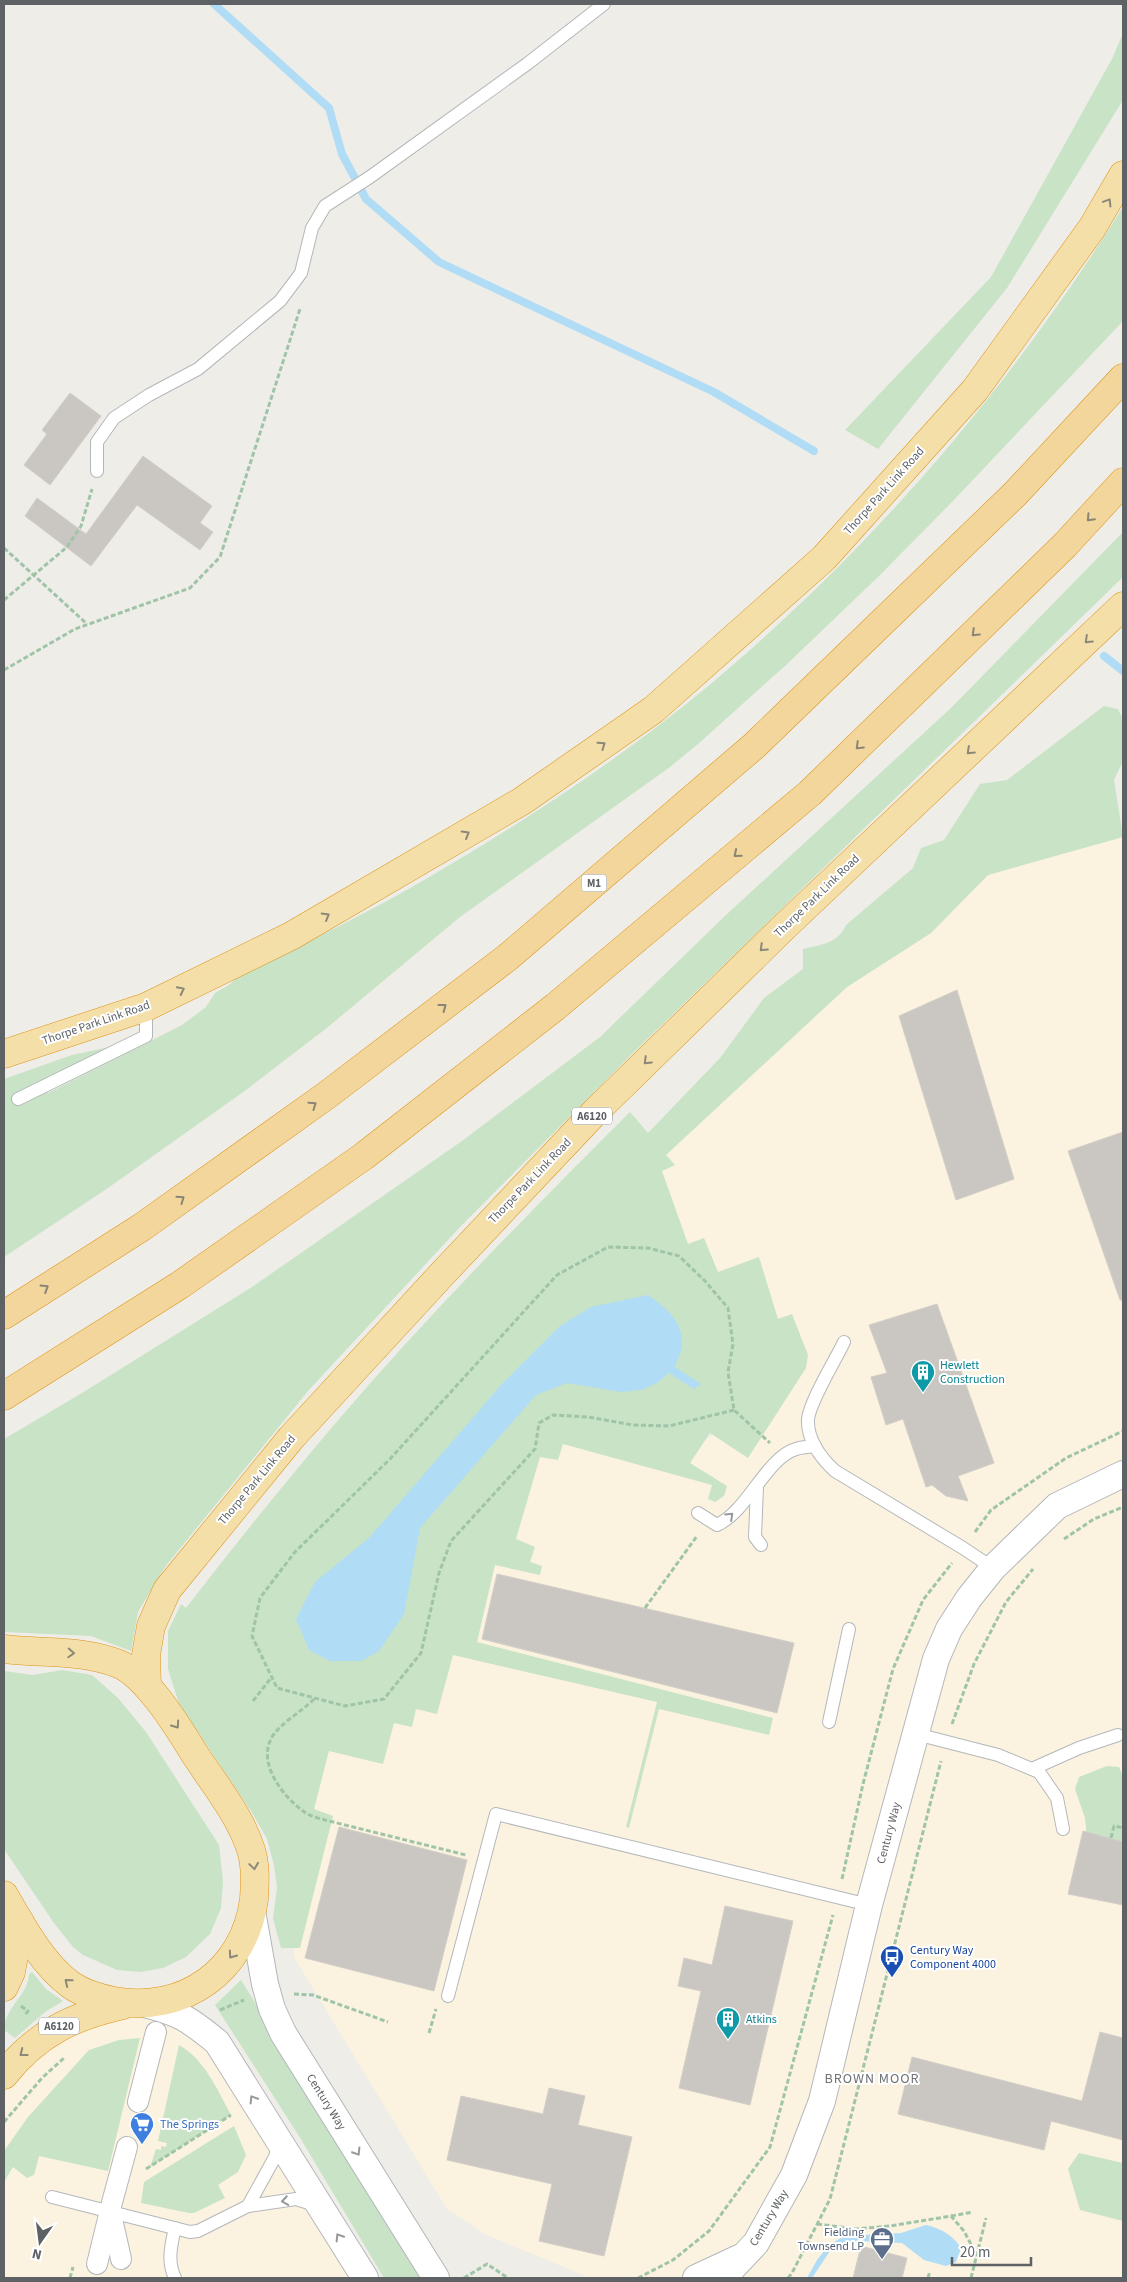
<svg xmlns="http://www.w3.org/2000/svg" width="1127" height="2282" font-family="'Source Sans 3',sans-serif">
	<style>
		.commercial { fill: #fbf3e0 }
		.green { fill: #c8e3c6 }
		.water { fill: #b0dcf6 }
		.lines { fill: none; stroke-linecap: round; stroke-linejoin: round }
		.stream { stroke: #b0dcf6; stroke-width: 8 }
		.building { fill: #cac7c3; stroke: #d3cec6 }
		.service-casing { stroke: #b4b7ba; stroke-width: 14 }
		.pedestrian-casing { stroke: #b4b7ba; stroke-width: 22 }
		.minor-casing { stroke: #b4b7ba; stroke-width: 28 }
		.trunk-casing { stroke: #dd9319; stroke-width: 29 }
		.motorway-casing { stroke: #dd9319; stroke-width: 29 }
		.path { stroke: #a0c4a8; stroke-width: 3; stroke-dasharray: 5 2.5; stroke-linecap: butt }
		.service { stroke: #fff; stroke-width: 12 }
		.pedestrian { stroke: #fff; stroke-width: 20 }
		.minor { stroke: #fff; stroke-width: 26 }
		.trunk { stroke: #f4dfa8; stroke-width: 28 }
		.motorway { stroke: #f2d69b; stroke-width: 28 }
		.oneway { stroke: #8b8879 }
		.oneway2 { stroke: #8a8575 }
		.oneway3 { stroke: #96999b }
		.labels { text-anchor: middle; dominant-baseline: central; stroke-width: 4; stroke-linejoin: round; paint-order: stroke }
		.shield { fill: #fff; stroke: #8e9193; stroke-width: 1 }
		.shield-label { font-size: 11px; font-weight: bold; fill: #5e6265 }
		.street-label { font-size: 12px; fill: #5e6265; stroke: #fff }
		.culture-label { font-size: 12px; fill: #0d838f; stroke: #fff; text-anchor: start }
		.transit-label { font-size: 12px; fill: #164399; stroke: #fff; text-anchor: start }
		.shop-label { font-size: 12px; fill: #366cbe; stroke: #fff; text-anchor: start }
		.service-label { font-size: 12px; fill: #4e5e75; stroke: #fff; text-anchor: end }
		.neighbourhood-label { font-size: 14px; letter-spacing: 1px; fill: #6f7477; stroke: #fff }
	</style>
	<rect width="100%" height="100%" fill="#efede7"/>
	<!-- commercial -->
	<g class="commercial">
		<polygon points="1123,837 1123,2278 590,2278 487,2235 447,2209 294,1957 295,1874 272,1784 474,1545 553,1433 694,1447 729,1426 660,1237 644,1175 847,987 931,933 988,875"/>
		<polygon points="129,2004 194,2023 365,2278 4,2278 4,2075 17,2058"/>
	</g>
	<!-- green -->
	<g class="green">
		<polygon points="1123,33 1123,100 1007,288 878,449 845,430 991,277 1113,57"/>
		<path d="M 1123,207 L 1123,321 L 952,502 L 879,576 L 785,666 L 698,744 L 670,767 L 460,917 L 328,1027 L 246,1090 L 108,1188 L 4,1257 L 4,1079 L 72,1055 L 110,1047 L 41,1086 L 48,1093 L 182,1025 L 206,1007 L 215,993 L 229,985 L 235,979 C 299,946 364,915 426,879 C 529,819 637,748 727,670 C 882,537 1015,380 1123,207 Z"/>
		<polygon points="1123,532 1123,577 633,1053 460,1227 308,1391 165,1567 138,1612 131,1651 91,1636 4,1632 4,1439 82,1393 252,1287 462,1141 600,1037 726,915 951,708"/>
		<path d="M 1104,706 L 1118,709 L 1123,719 L 1123,761 L 1114,780 L 1123,837 L 988,875 L 931,933 L 847,987 L 666,1155 L 675,1165 L 662,1171 L 688,1244 L 704,1238 L 718,1272 L 759,1257 L 778,1319 L 792,1314 L 808,1355 L 806,1368 L 748,1458 L 710,1433 L 690,1463 L 727,1486 L 724,1496 L 715,1502 L 708,1499 L 712,1485 L 563,1444 L 558,1460 L 540,1457 L 516,1539 L 535,1547 L 530,1562 L 542,1566 L 540,1575 L 495,1565 L 477,1642 L 773,1718 L 769,1735 L 659,1709 L 629,1828 L 626,1827 L 657,1702 L 453,1655 L 437,1714 L 416,1709 L 412,1727 L 394,1723 L 383,1764 L 329,1751 L 314,1809 L 333,1816 L 300,1948 L 281,1948 L 273,1918 L 277,1888 L 274,1865 L 267,1839 L 251,1811 L 179,1704 L 168,1669 L 168,1631 L 181,1604 L 186,1608 C 234,1546 283,1485 334,1425 C 427,1316 529,1213 630,1112 L 648,1133 L 720,1058 L 764,998 L 803,969 L 803,949 C 820,945 839,943 846,925 L 913,868 L 921,848 L 944,840 L 980,784 L 1007,780 Z"/>
		<polygon points="62,1670 92,1675 118,1698 146,1732 219,1845 223,1882 221,1908 210,1934 186,1957 163,1968 141,1972 117,1970 83,1955 73,1947 54,1923 4,1849 4,1671 33,1675"/>
		<polygon points="1107,1766 1119,1767 1123,1776 1123,1847 1087,1837 1085,1818 1075,1789 1079,1777"/>
		<path d="M 32,1972 L 46,1989 L 63,2001 L 45,2012 L 15,2038 L 4,2030 C 4,2008 28,1996 29,1974 Z"/>
		<polygon points="241,1980 426,2278 384,2278 299,2136 215,2005"/>
		<polygon points="140,2038 108,2171 39,2156 34,2175 27,2178 13,2167 4,2182 4,2151 28,2117 89,2050 119,2040"/>
		<path d="M 179,2045 C 205,2060 217,2089 231,2115 L 150,2167 L 156,2149 L 161,2150 L 161,2146 L 166,2147 L 167,2143 L 158,2141 Z"/>
		<polygon points="234,2126 246,2155 238,2172 218,2185 225,2198 194,2213 189,2213 141,2203 144,2182"/>
		<polygon points="1079,2153 1123,2163 1123,2221 1080,2210 1068,2169"/>
	</g>
	<!-- water -->
	<g class="water">
		<path d="M 648,1295 C 665,1307 683,1321 682,1344 C 682,1351 677,1360 675,1367 L 701,1384 L 694,1389 L 669,1373 L 657,1383 L 641,1390 L 621,1392 L 567,1383 L 536,1395 L 420,1528 L 404,1614 L 379,1651 L 361,1661 L 330,1661 L 309,1650 L 296,1619 L 315,1582 L 369,1538 L 502,1384 L 560,1326 L 591,1307 Z"/>
		<path d="M 926,2225 C 940,2228 955,2236 961,2249 L 956,2262 L 946,2266 L 924,2260 L 902,2243 L 858,2241 L 844,2242 L 832,2248 L 812,2278 L 807,2278 L 817,2260 L 829,2245 L 844,2236 L 901,2233 Z"/>
	</g>
	<g class="lines">
		<!-- stream -->
		<g class="stream">
			<polyline points="214,4 329,108 342,154 366,199 439,262 714,392 814,451"/>
			<polyline points="1104,656 1123,671"/>
		</g>
	</g>
	<!-- building -->
	<g class="building">
		<polygon points="70,393 101,416 50,485 24,465 47,434 42,430"/>
		<polygon points="143,456 212,506 200,523 213,532 200,550 137,505 91,566 25,516 37,498 86,534"/>
		<polygon points="957,990 1014,1179 956,1200 899,1016"/>
		<polygon points="1123,1132 1123,1300 1120,1300 1068,1151"/>
		<polygon points="937,1304 994,1463 958,1476 968,1501 946,1496 932,1485 926,1487 903,1419 886,1425 871,1377 887,1373 869,1325"/>
		<polygon points="497,1574 794,1643 777,1713 482,1639"/>
		<polygon points="339,1827 467,1860 434,1991 305,1958"/>
		<polygon points="1083,1831 1123,1842 1123,1905 1068,1894"/>
		<polygon points="725,1906 793,1921 750,2105 679,2088 701,1991 678,1986 684,1958 712,1965"/>
		<polygon points="1100,2032 1123,2038 1123,2140 1051,2121 1044,2150 898,2114 912,2057 1082,2101"/>
		<polygon points="549,2088 585,2096 578,2125 632,2137 604,2256 539,2241 552,2184 447,2160 461,2096 543,2114"/>
		<polygon points="861,2246 907,2258 902,2278 853,2278"/>
	</g>
	<g class="lines">
		<!-- service casing -->
		<g class="service-casing">
			<g id="service">
				<polyline points="97,471 97,442 114,418 149,395 198,369 280,301 301,273 312,228 325,206 370,177 527,64 604,4"/>
				<polyline points="18,1099 146,1036 146,1007"/>
				<path d="M 844,1342 C 836,1359 810,1401 808,1419 C 807,1440 821,1458 835,1471 L 963,1548 L 993,1568"/>
				<polyline points="757,1487 755,1537 761,1545"/>
				<path d="M 698,1513 L 717,1525 C 748,1511 766,1458 796,1449 C 802,1447 809,1447 815,1446"/>
				<polyline points="829,1722 849,1629"/>
				<polyline points="916,1734 998,1755 1039,1772 1057,1798 1063,1829"/>
				<polyline points="1032,1769 1079,1748 1118,1735"/>
				<polyline points="448,1996 496,1814 869,1905"/>
				<polyline points="52,2197 190,2232 198,2231 248,2206 296,2199 315,2205"/>
				<polyline points="248,2206 275,2157 278,2144"/>
				<path d="M 175,2228 C 171,2245 167,2262 175,2278"/>
			</g>
		</g>
		<!-- pedestrian casing -->
		<g class="pedestrian-casing">
			<g id="pedestrian">
				<polyline points="138,2102 156,2032"/>
				<polyline points="121,2259 110,2210 127,2147"/>
				<polyline points="97,2264 109,2215"/>
			</g>
		</g>
		<!-- minor casing -->
		<g class="minor-casing">
			<g id="minor">
				<polyline points="252,1911 265,1984 272,2009 283,2033 436,2278"/>
				<path d="M 145,2004 C 179,2012 190,2020 217,2042 L 365,2278"/>
				<polyline points="696,2278 739,2258"/>
				<polyline points="723,2278 756,2243 794,2175 822,2101 869,1905 936,1659 949,1629 969,1598 993,1568 1057,1506 1123,1474"/>
			</g>
		</g>
		<!-- trunk casing -->
		<g class="trunk-casing">
			<g id="trunk">
				<polyline points="4,1054 146,1007 291,936 522,801 653,710 824,558 975,390 1092,228 1123,175"/>
				<path d="M 4,1649 C 43,1654 82,1649 119,1664 C 147,1676 178,1727 194,1753 C 214,1784 240,1815 251,1850 C 256,1866 255,1883 254,1899 C 245,1970 184,2014 114,2001 C 99,1998 84,1994 71,1985 C 42,1964 22,1926 4,1895"/>
				<polyline points="147,1686 146,1655 151,1626 167,1590 291,1438 444,1272 595,1112 783,928 1123,606"/>
				<polyline points="4,1987 11,1972 20,1922"/>
				<path d="M 4,2075 C 36,2034 73,2016 123,2005"/>
			</g>
		</g>
		<!-- motorway casing -->
		<g class="motorway-casing">
			<g id="motorway">
				<polyline points="4,1315 142,1227 327,1095 508,957 755,745 1015,494 1123,378"/>
				<polyline points="4,1396 180,1285 364,1156 555,1007 810,793 1065,545 1123,482"/>
			</g>
		</g>
		<!-- path -->
		<g class="path">
			<polyline points="4,548 87,624"/>
			<polyline points="4,600 67,547 81,526 92,489"/>
			<polyline points="4,670 75,629 190,588 220,557 300,309"/>
			<polyline points="734,1410 669,1426 633,1425 588,1417 553,1415 539,1423 535,1449 451,1541 439,1573 421,1653 384,1699 345,1706 277,1688 252,1636 260,1598 294,1553 390,1459 557,1275 608,1247 648,1248 679,1256 705,1281 728,1308 733,1344 728,1372 734,1410 770,1443"/>
			<polyline points="975,1532 991,1510 1066,1458 1123,1431"/>
			<polyline points="1064,1539 1094,1519 1123,1507"/>
			<polyline points="645,1608 697,1536"/>
			<path d="M 314,1699 C 303,1711 277,1725 271,1739 C 258,1765 283,1796 303,1811 C 309,1816 318,1818 325,1820 L 466,1855"/>
			<polyline points="253,1701 271,1678"/>
			<polyline points="952,1724 974,1664 1006,1602 1033,1569"/>
			<polyline points="1111,1838 1114,1826 1123,1828"/>
			<polyline points="842,1879 863,1784 893,1669 923,1600 952,1563"/>
			<polyline points="294,1994 313,1995 388,2022"/>
			<polyline points="21,2006 28,2011 24,2016"/>
			<polyline points="220,2010 244,2000"/>
			<polyline points="429,2033 436,2009"/>
			<polyline points="4,2122 42,2078 64,2058"/>
			<polyline points="146,2169 231,2115"/>
			<polyline points="951,2216 973,2212"/>
			<polyline points="817,2224 856,2229 890,2226 951,2216 964,2231 977,2256"/>
			<polyline points="70,2278 73,2267"/>
			<polyline points="464,2278 487,2264 508,2278"/>
			<polyline points="638,2278 673,2260 709,2231 770,2147 833,1915"/>
			<polyline points="788,2278 792,2273 830,2199 941,1761"/>
			<polyline points="928,2278 930,2271"/>
			<polyline points="971,2278 986,2218"/>
		</g>
		<!-- service -->
		<use href="#service" class="service"/>
		<!-- pedestrian -->
		<use href="#pedestrian" class="pedestrian"/>
		<!-- minor -->
		<use href="#minor" class="minor"/>
		<!-- trunk -->
		<use href="#trunk" class="trunk"/>
		<!-- motorway -->
		<use href="#motorway" class="motorway"/>
	</g>
	<!-- one-way arrows -->
	<defs><path id="oneway-chevron" d="M-2-3.5L2.5 0L-2 3.5" fill="none" stroke-width="1.6" stroke-linecap="round" stroke-linejoin="round" transform="scale(1.25)"/></defs>
	<g class="oneway">
		<use href="#oneway-chevron" transform="translate(1108 202) rotate(-59)"/>
		<use href="#oneway-chevron" transform="translate(1088 640) rotate(137)"/>
		<use href="#oneway-chevron" transform="translate(602 745) rotate(-35)"/>
		<use href="#oneway-chevron" transform="translate(970 751) rotate(137)"/>
		<use href="#oneway-chevron" transform="translate(466 834) rotate(-30)"/>
		<use href="#oneway-chevron" transform="translate(326 916) rotate(-30)"/>
		<use href="#oneway-chevron" transform="translate(763 948) rotate(136)"/>
		<use href="#oneway-chevron" transform="translate(181 990) rotate(-26)"/>
		<use href="#oneway-chevron" transform="translate(647 1061) rotate(136)"/>
		<use href="#oneway-chevron" transform="translate(71 1653) rotate(3)"/>
		<use href="#oneway-chevron" transform="translate(176 1725) rotate(55)"/>
		<use href="#oneway-chevron" transform="translate(254 1866) rotate(82)"/>
		<use href="#oneway-chevron" transform="translate(232 1955) rotate(125)"/>
		<use href="#oneway-chevron" transform="translate(68 1982) rotate(-141)"/>
		<use href="#oneway-chevron" transform="translate(23 2053) rotate(142)"/>
	</g>
	<g class="oneway2">
		<use href="#oneway-chevron" transform="translate(1090 518) rotate(133)"/>
		<use href="#oneway-chevron" transform="translate(975 633) rotate(136)"/>
		<use href="#oneway-chevron" transform="translate(859 746) rotate(136)"/>
		<use href="#oneway-chevron" transform="translate(737 854) rotate(140)"/>
		<use href="#oneway-chevron" transform="translate(443 1007) rotate(-37)"/>
		<use href="#oneway-chevron" transform="translate(313 1105) rotate(-35)"/>
		<use href="#oneway-chevron" transform="translate(181 1199) rotate(-35)"/>
		<use href="#oneway-chevron" transform="translate(45 1288) rotate(-32)"/>
	</g>
	<g class="oneway3">
		<use href="#oneway-chevron" transform="translate(730 1516) rotate(-43)"/>
		<use href="#oneway-chevron" transform="translate(253 2099) rotate(-122)"/>
		<use href="#oneway-chevron" transform="translate(357 2152) rotate(58)"/>
		<use href="#oneway-chevron" transform="translate(285 2201) rotate(171)"/>
		<use href="#oneway-chevron" transform="translate(339 2237) rotate(-122)"/>
	</g>
	<!-- icons -->
	<defs>
		<g id="building-pin" transform="scale(1.25)"><path d="M0 17L-7.5 6A9.5 9.5 0 1 1 7.5 6Z" fill="#0f9aa8" stroke="#fff"/><path d="M-4-6H4V6H1V3H-1V6H-4ZM-2.5-4.3h1.7v1.8h-1.7ZM.8-4.3h1.7v1.8H.8ZM-2.5-1h1.7V.8h-1.7ZM.8-1h1.7V.8H.8Z" fill="#fff"/></g>
		<g id="bus-pin" transform="scale(1.25)"><path d="M0 17L-7.5 6A9.5 9.5 0 1 1 7.5 6Z" fill="#1a4fb4" stroke="#fff"/><path d="M-5-6H5V4H4V6H2V4H-2V6H-4V4H-5ZM-3.5-4V0h7V-4ZM-3.5 1.2v1.5H-2V1.2ZM2 1.2v1.5H3.5V1.2Z" fill="#fff"/></g>
		<g id="supermarket-pin" transform="scale(1.25)"><path d="M0 17L-7.5 6A9.5 9.5 0 1 1 7.5 6Z" fill="#3f7fe0" stroke="#fff"/><path d="M-6-5.5h2.5l.6 2H6L4.5 2H-2.5L-4.4-4H-6ZM-1.5 3.2a1.3 1.3 0 1 0 .1 0ZM3 3.2a1.3 1.3 0 1 0 .1 0Z" fill="#fff"/></g>
		<g id="office-pin" transform="scale(1.25)"><path d="M0 17L-7.5 6A9.5 9.5 0 1 1 7.5 6Z" fill="#5c6f8a" stroke="#fff"/><path d="M-6-3h4V-5.5h4V-3h4V5H-6ZM-1-4.5V-3h2v-1.5ZM-6 0V1H6V0Z" fill="#fff"/></g>
	</defs>
	<g fill-rule="evenodd">
		<use href="#building-pin" x="923" y="1372"/>
		<use href="#bus-pin" x="892" y="1957"/>
		<use href="#building-pin" x="728" y="2019"/>
		<use href="#supermarket-pin" x="142" y="2124"/>
		<use href="#office-pin" x="882" y="2239"/>
	</g>
	<g class="labels">
		<!-- shield labels -->
		<g class="shield">
			<rect x="581.5" y="874.5" width="25" height="17" rx="4"/>
			<rect x="572" y="1107.5" width="40" height="17" rx="4"/>
			<rect x="39" y="2017.5" width="40" height="17" rx="4"/>
		</g>
		<g class="shield-label">
			<text x="594" y="883">M1</text>
			<text x="592" y="1116">A6120</text>
			<text x="59" y="2026">A6120</text>
		</g>
		<!-- street labels -->
		<g class="street-label">
			<text transform="translate(884 491) rotate(-48)">Thorpe Park Link Road</text>
			<text transform="translate(817 896) rotate(-44)">Thorpe Park Link Road</text>
			<text transform="translate(96 1023) rotate(-19)">Thorpe Park Link Road</text>
			<text transform="translate(530 1181) rotate(-46)">Thorpe Park Link Road</text>
			<text transform="translate(257 1480) rotate(-50)">Thorpe Park Link Road</text>
			<text transform="translate(889 1833) rotate(-75)">Century Way</text>
			<text transform="translate(326 2102) rotate(58)">Century Way</text>
			<text transform="translate(769 2218) rotate(-59)">Century Way</text>
		</g>
		<!-- culture labels -->
		<g class="culture-label">
			<text x="940" y="1365">Hewlett<tspan x="940" dy="14">Construction</tspan></text>
			<text x="746" y="2019">Atkins</text>
		</g>
		<!-- transit labels -->
		<g class="transit-label">
			<text x="910" y="1950">Century Way<tspan x="910" dy="14">Component 4000</tspan></text>
		</g>
		<!-- shop labels -->
		<g class="shop-label">
			<text x="160" y="2124">The Springs</text>
		</g>
		<!-- service labels -->
		<g class="service-label">
			<text x="864" y="2232">Fielding<tspan x="864" dy="14">Townsend LP</tspan></text>
		</g>
		<!-- neighbourhood labels -->
		<g class="neighbourhood-label">
			<text x="872" y="2079">BROWN MOOR</text>
		</g>
	</g>
	<!-- border -->
	<rect width="1127" height="2282" fill="none" stroke="#5e6265" stroke-width="10"/>
	<!-- north arrow -->
	<g transform="translate(40 2242) rotate(194)" stroke="#ffffff" stroke-width="4" paint-order="stroke">
	<path d="M0-4L9 19L0 12L-9 19Z" fill="#5e6265"/>
	<text y="-8" font-size="14" font-weight="bold" text-anchor="middle" fill="#5e6265">N</text>
	</g>
	<!-- scale -->
	<path d="M952 2257v8h79v-8" fill="none" stroke="#5e6265" stroke-width="2.5"/>
	<text x="960" y="2257" font-size="15" fill="#5e6265" stroke="#ffffff" stroke-width="4" paint-order="stroke">20 m</text>
</svg>
